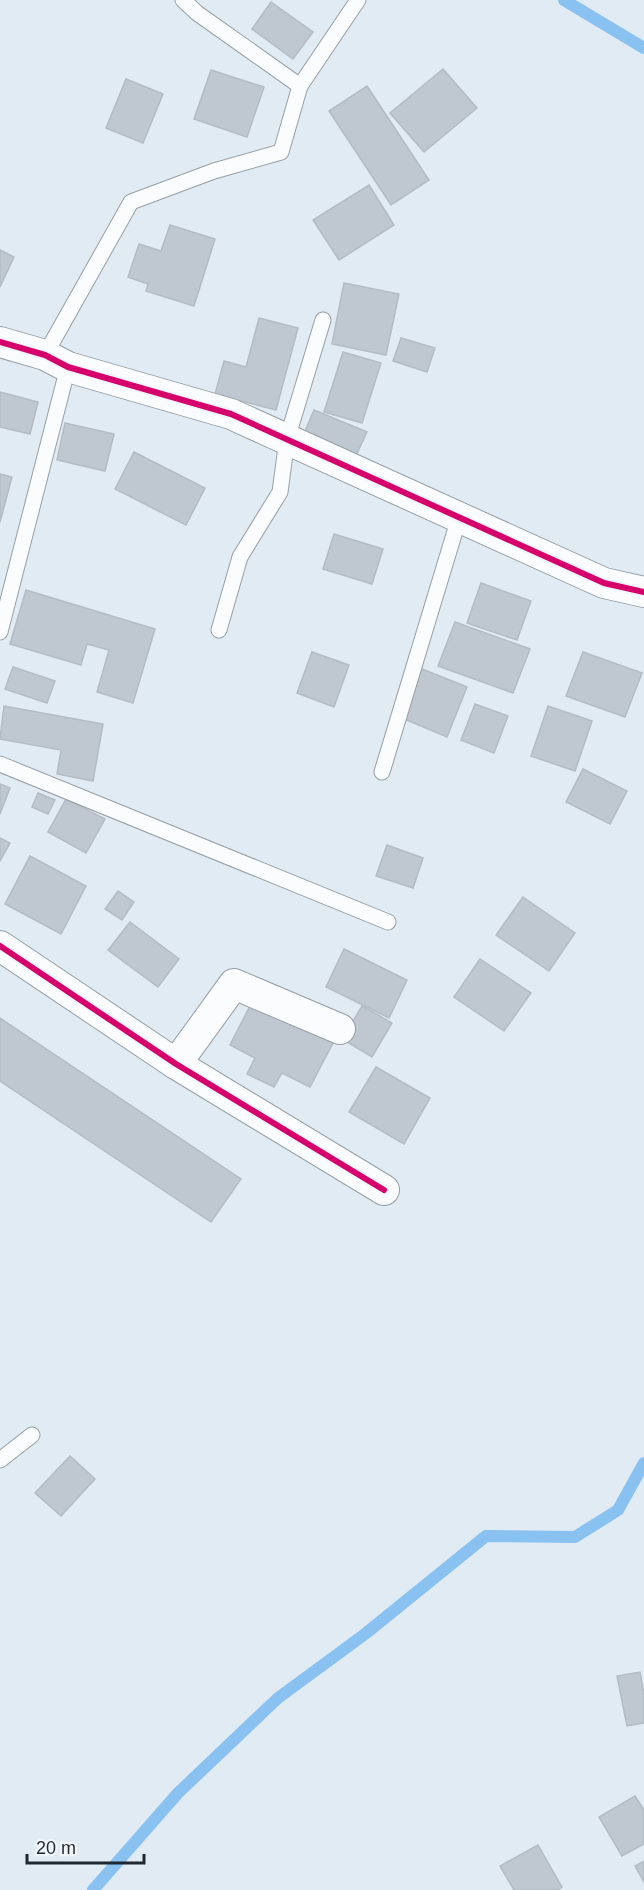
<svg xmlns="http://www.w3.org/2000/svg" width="644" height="1890" font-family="Arial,sans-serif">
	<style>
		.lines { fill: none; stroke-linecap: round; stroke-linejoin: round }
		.stream { stroke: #89c1f1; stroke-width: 12 }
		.building { fill: #bfc8d0; stroke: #b3bcc4; stroke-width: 1.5 }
		.service-casing { stroke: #979fa6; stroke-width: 17 }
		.minor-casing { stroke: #979fa6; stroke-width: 32 }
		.service { stroke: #fafcfd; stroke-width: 15 }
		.minor { stroke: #fafcfd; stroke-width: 30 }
		.cycleway-casing { stroke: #f2f6fb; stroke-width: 10 }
		.cycleway { stroke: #d6006c; stroke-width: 6 }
	</style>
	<rect width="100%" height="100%" fill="#e1ebf4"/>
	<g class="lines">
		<!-- stream -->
		<g class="stream">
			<polyline points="564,0 644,48"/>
			<polyline points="93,1890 178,1793 278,1698 365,1634 486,1536 575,1537 618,1510 644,1463"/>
		</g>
	</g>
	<!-- building -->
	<g class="building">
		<polygon points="271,2 313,32 293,59 252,29"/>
		<polygon points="443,69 477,108 424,152 390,113"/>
		<polygon points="211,70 264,87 247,137 194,119"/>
		<polygon points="126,79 163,94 143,143 106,128"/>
		<polygon points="367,86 429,180 391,205 329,111"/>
		<polygon points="369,185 394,225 339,260 313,220"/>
		<polygon points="170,225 215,239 194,306 146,291 148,284 128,277 139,244 161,251"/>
		<polygon points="0,250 14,257 0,287"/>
		<polygon points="344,283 399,294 386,355 332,344"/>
		<polygon points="259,318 298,328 276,410 215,394 224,361 246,367"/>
		<polygon points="401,338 435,348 427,372 393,361"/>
		<polygon points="343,352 381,363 362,423 324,412"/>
		<polygon points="0,392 38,402 30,434 0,427"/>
		<polygon points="314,410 367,432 355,458 303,436"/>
		<polygon points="65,423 114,434 105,471 57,460"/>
		<polygon points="134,452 205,488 186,525 115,489"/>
		<polygon points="0,474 12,477 0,522"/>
		<polygon points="334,534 383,549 372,584 323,569"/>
		<polygon points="481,583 531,601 517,640 467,623"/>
		<polygon points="26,590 155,629 133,703 97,692 109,650 87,644 81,665 10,644"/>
		<polygon points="455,622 530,649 513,693 438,666"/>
		<polygon points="312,652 349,665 334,707 297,693"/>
		<polygon points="583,652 642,673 625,717 566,696"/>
		<polygon points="13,667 55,681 47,703 5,689"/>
		<polygon points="422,669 467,687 447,737 402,718"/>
		<polygon points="475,704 508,716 494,753 461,740"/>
		<polygon points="4,706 103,724 93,781 57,774 61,750 0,739"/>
		<polygon points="548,706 592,721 575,771 531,756"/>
		<polygon points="583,769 627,791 610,824 566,802"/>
		<polygon points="0,784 10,788 0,814"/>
		<polygon points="38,793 55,800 48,814 32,807"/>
		<polygon points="66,799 105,819 86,853 48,832"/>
		<polygon points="0,838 10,843 0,861"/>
		<polygon points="387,845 423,858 413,888 376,876"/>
		<polygon points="30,856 86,886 61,934 5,904"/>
		<polygon points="118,891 134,902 122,920 105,909"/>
		<polygon points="523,897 575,933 549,971 496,935"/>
		<polygon points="130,922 179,959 158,987 108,950"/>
		<polygon points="344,949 407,980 389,1018 326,987"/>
		<polygon points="480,959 531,993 504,1031 454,997"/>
		<polygon points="252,1002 333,1043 310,1087 282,1073 274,1087 247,1074 255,1058 230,1045"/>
		<polygon points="362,1006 392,1023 372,1057 342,1039"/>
		<polygon points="0,1018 241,1179 211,1222 0,1081"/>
		<polygon points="376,1067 430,1098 404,1144 349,1112"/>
		<polygon points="70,1456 95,1479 61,1516 35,1493"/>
		<polygon points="640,1672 644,1694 644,1723 627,1726 617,1676"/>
		<polygon points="635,1796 644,1810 644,1844 622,1856 599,1817"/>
		<polygon points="538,1845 562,1887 558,1890 514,1890 500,1866"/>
		<polygon points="644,1861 644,1882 635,1866"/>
	</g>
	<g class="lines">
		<!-- service casing -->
		<g class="service-casing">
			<g id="service">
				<polyline points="183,0 197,13 300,86"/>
				<polyline points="45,355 131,202 214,171 281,152 300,86 358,0"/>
				<polyline points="219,630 240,557 280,492 287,439 323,320"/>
				<polyline points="0,632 68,367"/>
				<polyline points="0,764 388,922"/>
				<polyline points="382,772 459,518"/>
				<polyline points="0,1460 32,1435"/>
			</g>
		</g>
		<!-- minor casing -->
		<g class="minor-casing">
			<g id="minor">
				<polyline points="0,342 45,355 68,367 231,414 604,583 644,592"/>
				<polyline points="0,946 176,1064 384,1190"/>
				<polyline points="176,1064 234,984 340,1029"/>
			</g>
		</g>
		<!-- service -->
		<use href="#service" class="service"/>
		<!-- minor -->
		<use href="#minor" class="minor"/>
		<!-- cycleway casing -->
		<g class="cycleway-casing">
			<g id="cycleway">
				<polyline points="0,342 45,355 68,367 231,414 604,583 644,592"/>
				<polyline points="0,946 176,1064 384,1190"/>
			</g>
		</g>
		<!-- cycleway -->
		<use href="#cycleway" class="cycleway"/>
	</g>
	<!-- scale -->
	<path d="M27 1854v9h117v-9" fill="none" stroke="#1f2830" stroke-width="3"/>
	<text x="36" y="1854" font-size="18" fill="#1f2830" stroke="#f2f6fb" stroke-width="4.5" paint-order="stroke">20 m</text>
</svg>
